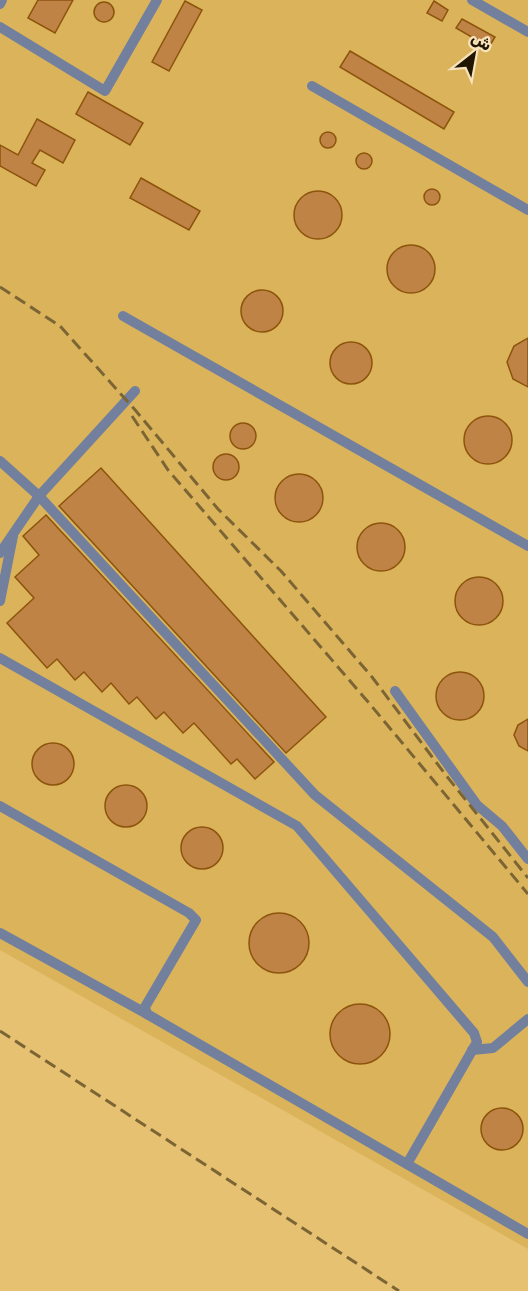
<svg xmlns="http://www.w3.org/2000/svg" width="528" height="1291" font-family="Rubik,'Noto Sans Arabic',sans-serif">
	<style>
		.built { fill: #dbb35a }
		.building { fill: #bf8345; stroke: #8c540c; stroke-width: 1.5 }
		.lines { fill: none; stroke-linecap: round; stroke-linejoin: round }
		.minor { stroke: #72809e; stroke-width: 10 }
		.rail { stroke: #7c6534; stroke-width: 3; stroke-dasharray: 12 6; stroke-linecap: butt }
	</style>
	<rect width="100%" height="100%" fill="#e5c171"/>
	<!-- built -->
	<polygon class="built" points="0,0 528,0 528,1249 0,950"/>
	<!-- building -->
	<g class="building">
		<polygon points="38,0 73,0 55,33 28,18"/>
		<polygon points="185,1 202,10 169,71 152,62"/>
		<polygon points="434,1 448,10 442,21 427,13"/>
		<circle cx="104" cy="12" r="10"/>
		<polygon points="462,19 495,37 489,47 456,28"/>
		<polygon points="350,51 454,112 444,129 340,67"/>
		<polygon points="88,92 143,123 130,145 76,114"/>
		<polygon points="37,119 75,140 63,163 40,150 32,163 45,170 36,186 0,166 0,145 18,155"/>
		<circle cx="328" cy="140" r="8"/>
		<circle cx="364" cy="161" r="8"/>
		<polygon points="141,178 200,211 189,230 130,198"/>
		<circle cx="432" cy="197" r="8"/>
		<circle cx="318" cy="215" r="24"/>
		<circle cx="411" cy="269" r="24"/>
		<circle cx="262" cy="311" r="21"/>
		<polygon points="528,338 528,387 513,379 507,362 514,346"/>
		<circle cx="351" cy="363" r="21"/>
		<circle cx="488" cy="440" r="24"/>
		<circle cx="243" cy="436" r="13"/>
		<circle cx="226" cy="467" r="13"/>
		<polygon points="101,468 326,717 286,753 59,506"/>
		<circle cx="299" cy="498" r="24"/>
		<polygon points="46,515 274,762 255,779 237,759 231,764 194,723 183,733 164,712 156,719 137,697 129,704 111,683 102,692 84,672 75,680 57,659 47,668 7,623 34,598 15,577 39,555 23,536"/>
		<circle cx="381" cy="547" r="24"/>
		<circle cx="479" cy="601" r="24"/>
		<circle cx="460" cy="696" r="24"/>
		<polygon points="528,719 528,751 519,746 514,735 518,725"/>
		<circle cx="53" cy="764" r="21"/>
		<circle cx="126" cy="806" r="21"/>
		<circle cx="202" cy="848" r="21"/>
		<circle cx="279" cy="943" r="30"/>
		<circle cx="360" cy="1034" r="30"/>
		<circle cx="502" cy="1129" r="21"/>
	</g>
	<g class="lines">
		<!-- minor -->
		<g class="minor">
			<polyline points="472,0 528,32"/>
			<polyline points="0,4 2,0"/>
			<polyline points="0,27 105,91 157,0"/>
			<polyline points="312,86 528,210"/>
			<polyline points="123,316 528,546"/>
			<polyline points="0,461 39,496 315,795 493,937 528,982"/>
			<polyline points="0,553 39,496 135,391"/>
			<polyline points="0,601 13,536"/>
			<polyline points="0,658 297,826 474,1033 477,1042 407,1164"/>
			<polyline points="395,691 477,805 502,826 528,859"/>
			<polyline points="0,806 189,913 196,920 145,1007 147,1014"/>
			<polyline points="0,933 147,1014 528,1234"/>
			<polyline points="472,1050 493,1048 528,1019"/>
		</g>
		<!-- rail -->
		<g class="rail">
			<polyline points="0,287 60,326 136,411 218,509 281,571 372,677 445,774 528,878"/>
			<polyline points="132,416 168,470 369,703 528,894"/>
			<polyline points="0,1031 399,1291"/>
		</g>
	</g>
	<!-- north arrow -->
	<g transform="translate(474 54) rotate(31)" stroke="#f7e4be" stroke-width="4.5" paint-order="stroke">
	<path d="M0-4.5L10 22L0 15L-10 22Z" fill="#211600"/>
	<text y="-9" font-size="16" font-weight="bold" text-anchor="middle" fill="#211600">ش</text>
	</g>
</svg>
